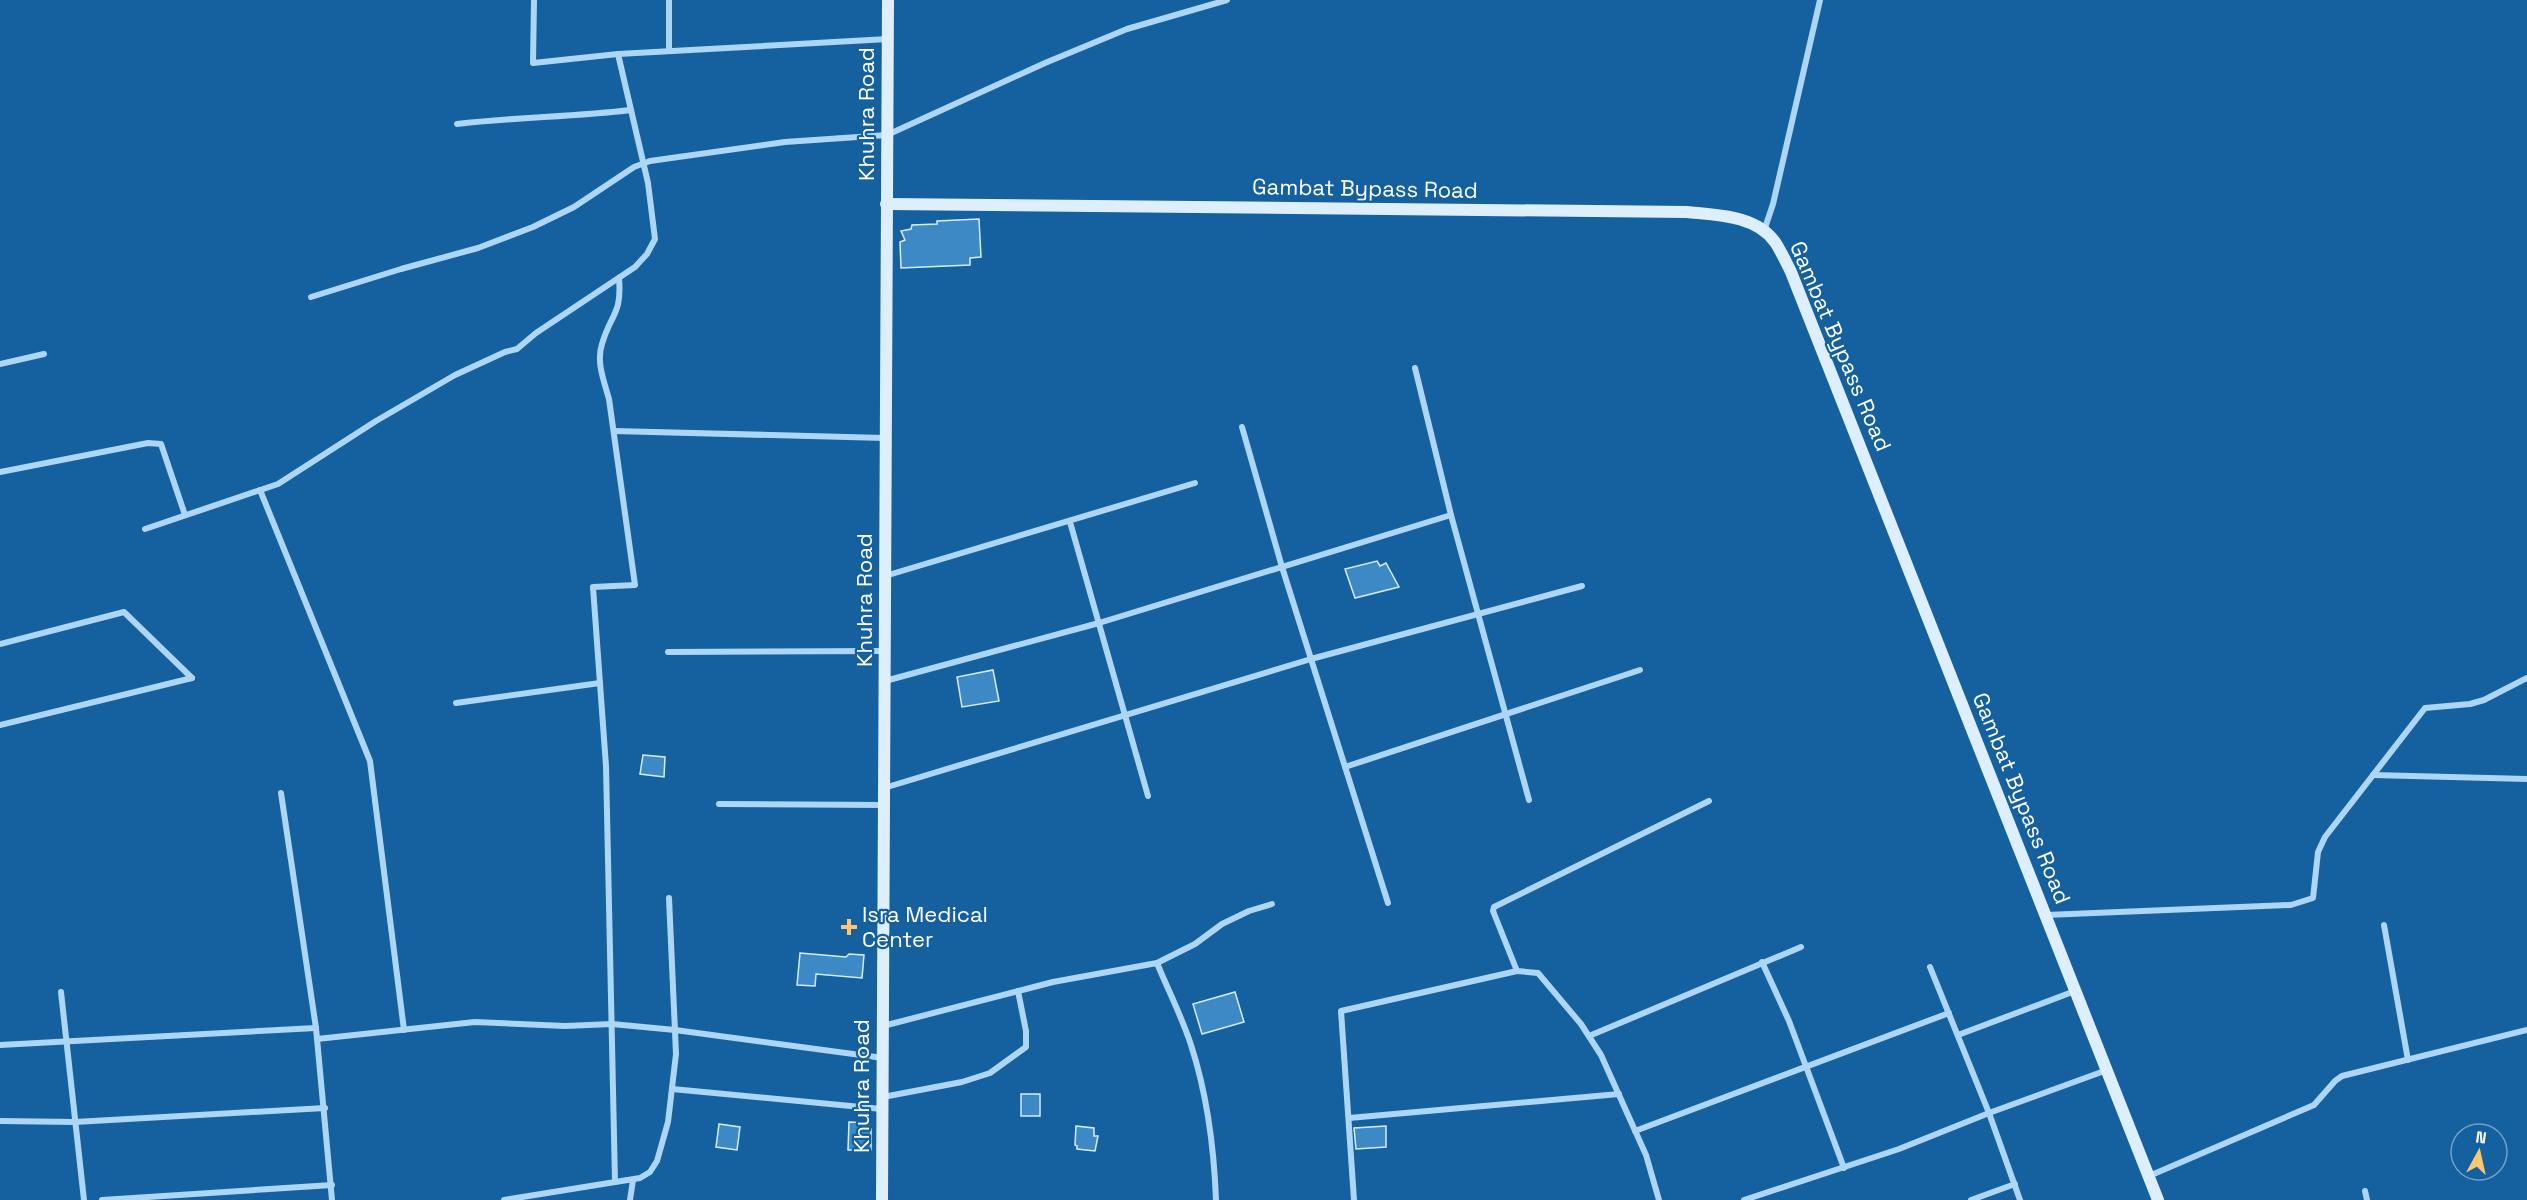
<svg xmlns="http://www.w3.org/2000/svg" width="2527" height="1200" font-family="'Space Grotesk',sans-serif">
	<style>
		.building { fill: #3d89c5; stroke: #d6ecfd; stroke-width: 1.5 }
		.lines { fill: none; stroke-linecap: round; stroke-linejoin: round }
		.street { stroke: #add5f4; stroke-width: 6 }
		.secondary { stroke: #ddeefd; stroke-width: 12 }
		.poi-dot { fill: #ffc670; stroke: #15609f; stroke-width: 2 }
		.labels { text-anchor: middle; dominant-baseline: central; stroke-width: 4.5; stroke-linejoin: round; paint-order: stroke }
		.street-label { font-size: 22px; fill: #fff; stroke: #15609f }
		.poi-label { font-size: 22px; fill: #fff; stroke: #15609f; text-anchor: start }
	</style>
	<rect width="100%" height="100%" fill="#15609f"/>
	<!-- building -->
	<g class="building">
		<polygon points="979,219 981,257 970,258 970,265 901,268 900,242 905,240 901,231 911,229 912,225 937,224 937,221"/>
		<polygon points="1377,561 1380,566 1386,563 1399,587 1355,598 1345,569"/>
		<polygon points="993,670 999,701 962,707 957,677"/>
		<polygon points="643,755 665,757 664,777 640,774"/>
		<polygon points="800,953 846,957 849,954 864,955 862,978 816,974 815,986 797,985"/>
		<polygon points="1235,992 1244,1022 1202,1034 1193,1004"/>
		<rect x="1021" y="1094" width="19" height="22"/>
		<polygon points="849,1122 869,1123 868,1127 871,1129 871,1150 848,1150"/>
		<polygon points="719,1124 740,1127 737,1150 716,1147"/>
		<polygon points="1076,1126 1094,1128 1094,1136 1098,1136 1095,1151 1077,1149 1077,1146 1075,1145"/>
		<polygon points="1386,1126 1386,1147 1356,1149 1354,1128"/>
	</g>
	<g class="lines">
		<!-- street -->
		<g class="street">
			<polyline points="534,0 533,63 618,54 888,39"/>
			<polyline points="669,0 669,51"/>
			<path d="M 457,124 C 515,117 573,117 631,110"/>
			<polyline points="1764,231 1773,204 1820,0"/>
			<polyline points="311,297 401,269 478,248 533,227 574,207 634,167 650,161 785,142 887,135 1045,63 1127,29 1227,0"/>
			<polyline points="0,364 44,354"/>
			<polyline points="1415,368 1451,515 1529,800"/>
			<polyline points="1242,427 1282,567 1388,903"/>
			<polyline points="614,431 885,438"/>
			<polyline points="0,472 148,443 161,444 185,515"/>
			<polyline points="260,490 370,761 404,1030"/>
			<polyline points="1070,522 1148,796"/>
			<polyline points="145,529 278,484 376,421 455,375 505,352 517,349 536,333 635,267 647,254 655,239 648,183 618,54"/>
			<polyline points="885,576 1195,483"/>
			<polyline points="0,644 124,612 192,678"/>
			<polyline points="668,652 884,651"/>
			<polyline points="885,681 1099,623 1451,515"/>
			<polyline points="456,703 600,683"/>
			<polyline points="0,725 192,678"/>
			<polyline points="1345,767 1640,670"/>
			<polyline points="2373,775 2527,779"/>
			<polyline points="884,788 1311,659 1582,586"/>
			<polyline points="281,793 316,1028 332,1200"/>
			<polyline points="719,804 884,805"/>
			<polyline points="2046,915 2291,905 2313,898 2318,852 2325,837 2425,708 2470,704 2484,700 2527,678"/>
			<polyline points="2384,925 2408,1060"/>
			<polyline points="1762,962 1789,1021 1844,1168"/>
			<path d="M 1157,963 C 1168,990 1182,1017 1191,1045 C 1207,1094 1214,1148 1216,1200"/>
			<polyline points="1930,967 1989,1113 2020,1200"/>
			<polyline points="61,992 84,1200"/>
			<polyline points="883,1026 1053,982 1157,963 1195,944 1222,924 1249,911 1272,904"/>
			<polyline points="1958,1035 2075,991"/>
			<polyline points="1589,1036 1801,947"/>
			<polyline points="317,1039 475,1022 565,1026 612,1024 675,1030 883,1058"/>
			<polyline points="0,1045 316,1028"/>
			<polyline points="672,1089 882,1109"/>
			<polyline points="883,1097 962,1082 990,1073 1026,1047 1026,1031 1018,991"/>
			<polyline points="1349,1118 1619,1094"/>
			<polyline points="0,1121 75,1122 325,1108"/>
			<polyline points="1635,1131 1949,1013"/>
			<polyline points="2149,1176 2314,1105 2335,1081 2342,1076 2527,1030"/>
			<path d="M 615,1182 L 606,766 L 593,587 L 635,585 L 609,399 C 604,381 596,362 602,344 C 611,313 622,315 619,278"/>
			<polyline points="2365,1191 2367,1200"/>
			<polyline points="102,1200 332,1185"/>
			<polyline points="504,1200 640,1178 650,1172 657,1161 668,1122 676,1054 669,898"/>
			<polyline points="630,1200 633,1180"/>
			<polyline points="1354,1200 1341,1011 1517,971"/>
			<polyline points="1659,1200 1646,1155 1601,1055 1581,1024 1538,973 1517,971 1493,911 1494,907 1709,801"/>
			<polyline points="1744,1200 1899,1149 1989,1113 2107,1070"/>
			<polyline points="1971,1200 2015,1184"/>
		</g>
		<!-- secondary -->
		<g class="secondary">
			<path d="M 886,204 L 1687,212 C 1716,215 1756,215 1775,242 C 1781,251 1786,262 1791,272 L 2158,1200"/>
			<polyline points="882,1200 888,0"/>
		</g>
	</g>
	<!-- markers -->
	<path class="poi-dot" d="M846 918h6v6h6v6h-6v6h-6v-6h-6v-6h6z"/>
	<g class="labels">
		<!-- street labels -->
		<g class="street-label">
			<text transform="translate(866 114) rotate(-90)">Khuhra Road</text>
			<text transform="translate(1365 188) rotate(1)">Gambat Bypass Road</text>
			<text transform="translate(1841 346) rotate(67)">Gambat Bypass Road</text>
			<text transform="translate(864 600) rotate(-90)">Khuhra Road</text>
			<text transform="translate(2022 798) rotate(68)">Gambat Bypass Road</text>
			<text transform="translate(861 1086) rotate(-90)">Khuhra Road</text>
		</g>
		<!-- poi labels -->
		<g class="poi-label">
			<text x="862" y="914">Isra Medical<tspan x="862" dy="25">Center</tspan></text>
		</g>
	</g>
	<!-- north arrow -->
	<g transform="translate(2479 1152) rotate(8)"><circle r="28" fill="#15609f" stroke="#73a0c5" stroke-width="1.5"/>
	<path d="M0-4.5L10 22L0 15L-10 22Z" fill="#ffc670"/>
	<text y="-9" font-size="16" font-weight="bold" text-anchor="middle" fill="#ffffff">N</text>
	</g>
</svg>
